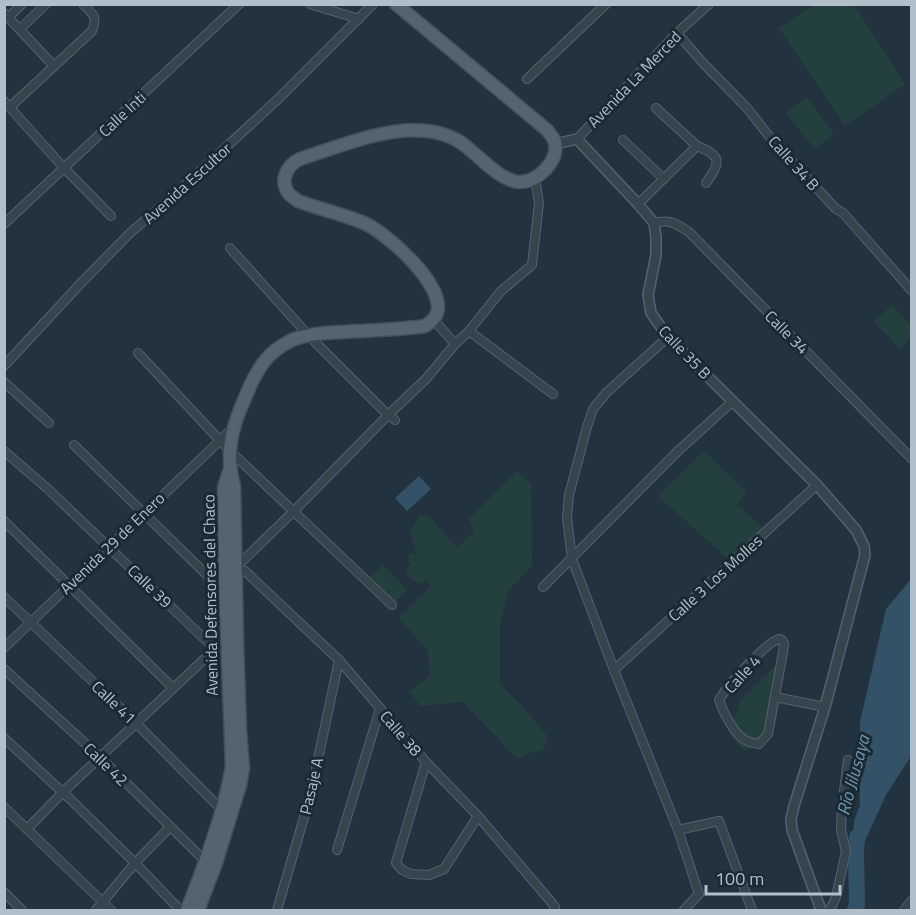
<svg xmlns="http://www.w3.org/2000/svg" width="916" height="915" viewBox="0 0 916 915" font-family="'Titillium Web',sans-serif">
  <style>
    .green { fill: #24403e }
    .water { fill: #345267 }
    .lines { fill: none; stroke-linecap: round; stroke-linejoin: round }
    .river { stroke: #345267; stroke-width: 16 }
    .minor-casing { stroke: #54626c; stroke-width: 10 }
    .tertiary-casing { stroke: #54626c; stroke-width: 12 }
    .primary-casing { stroke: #42505a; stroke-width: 15 }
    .minor { stroke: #36444e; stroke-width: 8 }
    .tertiary { stroke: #36444e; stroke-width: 9 }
    .primary { stroke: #54646f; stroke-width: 12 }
    .labels { text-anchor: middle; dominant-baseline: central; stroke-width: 6; stroke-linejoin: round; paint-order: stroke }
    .street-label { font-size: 16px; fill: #b1bfca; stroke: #1b2933 }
    .water-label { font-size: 18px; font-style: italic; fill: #7096af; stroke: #1b2933 }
  </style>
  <rect width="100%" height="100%" fill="#22333f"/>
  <g class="green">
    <polygon points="814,5 854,5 905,84 845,126 779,28"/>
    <polygon points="806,97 834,134 815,149 786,113"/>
    <polygon points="892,305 911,325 911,338 900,349 874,322"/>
    <polygon points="704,451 747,493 737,504 770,536 737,567 658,496"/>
    <polygon points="517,471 531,484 532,565 508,591 500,623 500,684 532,717 548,737 543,750 526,754 517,759 463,702 420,706 410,691 430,675 428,651 399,618 430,587 427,578 420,584 413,581 405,570 411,565 407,560 409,558 408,556 412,552 417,556 410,534 419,516 429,516 457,548 474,531 469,519"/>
    <polygon points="383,565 407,590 394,603 369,578"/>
    <path d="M779,666C776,686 773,727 761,742C757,748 750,748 744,750L736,742L731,727L741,700L772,669Z"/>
  </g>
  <g class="water">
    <polygon points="419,476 431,489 407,511 395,498"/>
    <polygon points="911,579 911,756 886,795 851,871 854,821 860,805 859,782 860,722 886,609"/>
  </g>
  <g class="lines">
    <polyline class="river" points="855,910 857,905 856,852 857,837"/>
    <g class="minor-casing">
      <g id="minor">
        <polyline points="310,4 359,19"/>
        <polyline points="4,13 54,66"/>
        <polyline points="9,17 22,4"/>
        <polyline points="20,29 46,4"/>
        <polyline points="677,33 703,63 747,108 773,141 835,208 843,213 912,291"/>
        <polyline points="527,79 606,4"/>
        <polyline points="4,101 64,168 111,216"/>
        <path d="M10,107L92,31C98,17 93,14 83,4"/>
        <polyline points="656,108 697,146"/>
        <polyline points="577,139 677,33 709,4"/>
        <polyline points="623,140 664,179"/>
        <path d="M638,204L697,146C722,156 721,162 706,183"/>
        <path d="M654,223C670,219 675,223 689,232L912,459"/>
        <polyline points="4,224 239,4"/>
        <polyline points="230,248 309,336 388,415 395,420"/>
        <polyline points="434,320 455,344"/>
        <polyline points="469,331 553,394"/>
        <polyline points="668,337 606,393 593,409 587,427 569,495 567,518 572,559 614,670 678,830 699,894 684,910"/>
        <polyline points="138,353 229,450 392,605"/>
        <polyline points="4,366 82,282 130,233 173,196 277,100 373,4"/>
        <polyline points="4,382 49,423"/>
        <polyline points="74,445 210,578 225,578 294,511 388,415 426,379 455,344 469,331 501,291 532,265 539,203 535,178"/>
        <polyline points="4,451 48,489 215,649"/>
        <polyline points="4,521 173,688"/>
        <polyline points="235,569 245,571 339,660 426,762 478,816 552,903 555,907 554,910"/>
        <polyline points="543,587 678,451 733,401"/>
        <polyline points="4,597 128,715 217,805 222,807"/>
        <path d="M779,639L782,640L784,644L783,652L768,734L759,744C754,743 750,743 745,740C734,734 723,712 719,700C727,686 765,643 779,639Z"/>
        <polyline points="4,648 233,428"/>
        <polyline points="4,669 100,757 201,857 207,860"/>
        <polyline points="614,670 817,485"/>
        <polyline points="775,697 825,707"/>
        <polyline points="4,738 71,800 135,863 180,910"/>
        <polyline points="426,762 396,863 402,870 411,874 429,875 444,869 478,816"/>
        <polyline points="4,807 111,910"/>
        <polyline points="27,829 63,792 215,649 232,644"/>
        <polyline points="678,830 719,821 752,910"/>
        <polyline points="337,850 380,709"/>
        <polyline points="4,892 22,910"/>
        <polyline points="96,910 135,863 170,827"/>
        <polyline points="277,910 310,797 339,660"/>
        <polyline points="829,910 832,906 836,897 846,851 841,830 842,806 848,760"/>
        <polyline points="904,910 912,900"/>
      </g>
    </g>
    <g class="tertiary-casing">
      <polyline id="tertiary" points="555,144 577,139 638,204 654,223 656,237 656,255 648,295 651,313 668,337 817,485 856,530 864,546 865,555 825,707 794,806 791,819 792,830 821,910"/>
    </g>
    <g class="primary-casing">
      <g id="primary">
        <path d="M187,910C205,864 223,816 232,767L225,578L224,487L230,469"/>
        <path d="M198,910L216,863L240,785L243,768L240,731L237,643L234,486C226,456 230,433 242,405C249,388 256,370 269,356C275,350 284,344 292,340C307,334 325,333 342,332C369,330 397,330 425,326C430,322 435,320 437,313C446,286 387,233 364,223C343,214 319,209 298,201C297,200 290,195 289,194C279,181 287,165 300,159C348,144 417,112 463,144C478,155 501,182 520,182C538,182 559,161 555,142C553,137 550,134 547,130L396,4"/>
      </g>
    </g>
    <use href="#minor" class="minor"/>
    <use href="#tertiary" class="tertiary"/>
    <use href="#primary" class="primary"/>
  </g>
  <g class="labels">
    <g class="street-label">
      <text transform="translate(634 79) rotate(-46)">Avenida La Merced</text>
      <text transform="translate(122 114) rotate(-43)">Calle Inti</text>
      <text transform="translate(794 163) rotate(48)">Calle 34 B</text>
      <text transform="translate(187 183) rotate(-42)">Avenida Escultor</text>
      <text transform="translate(787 332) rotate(45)">Calle 34</text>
      <text transform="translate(685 352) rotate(46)">Calle 35 B</text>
      <text transform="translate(112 543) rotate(-44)">Avenida 29 de Enero</text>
      <text transform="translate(715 578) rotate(-42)">Calle 3 Los Molles</text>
      <text transform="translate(150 586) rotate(44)">Calle 39</text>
      <text transform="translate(210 595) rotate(-91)">Avenida Defensores del Chaco</text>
      <text transform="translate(742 674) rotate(-48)">Calle 4</text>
      <text transform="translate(114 702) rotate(44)">Calle 41</text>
      <text transform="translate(401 733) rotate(49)">Calle 38</text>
      <text transform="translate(106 764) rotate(44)">Calle 42</text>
      <text transform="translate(311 786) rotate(-77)">Pasaje A</text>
    </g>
    <g class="water-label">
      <text transform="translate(853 775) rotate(-75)">Río Jilusaya</text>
    </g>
  </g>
  <rect width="916" height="915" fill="none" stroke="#b1bfca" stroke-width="12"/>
  <path d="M706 885v9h134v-9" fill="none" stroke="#b1bfca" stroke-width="3"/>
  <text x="715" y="885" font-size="18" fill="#b1bfca" stroke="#1b2933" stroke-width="4.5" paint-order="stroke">100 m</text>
</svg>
